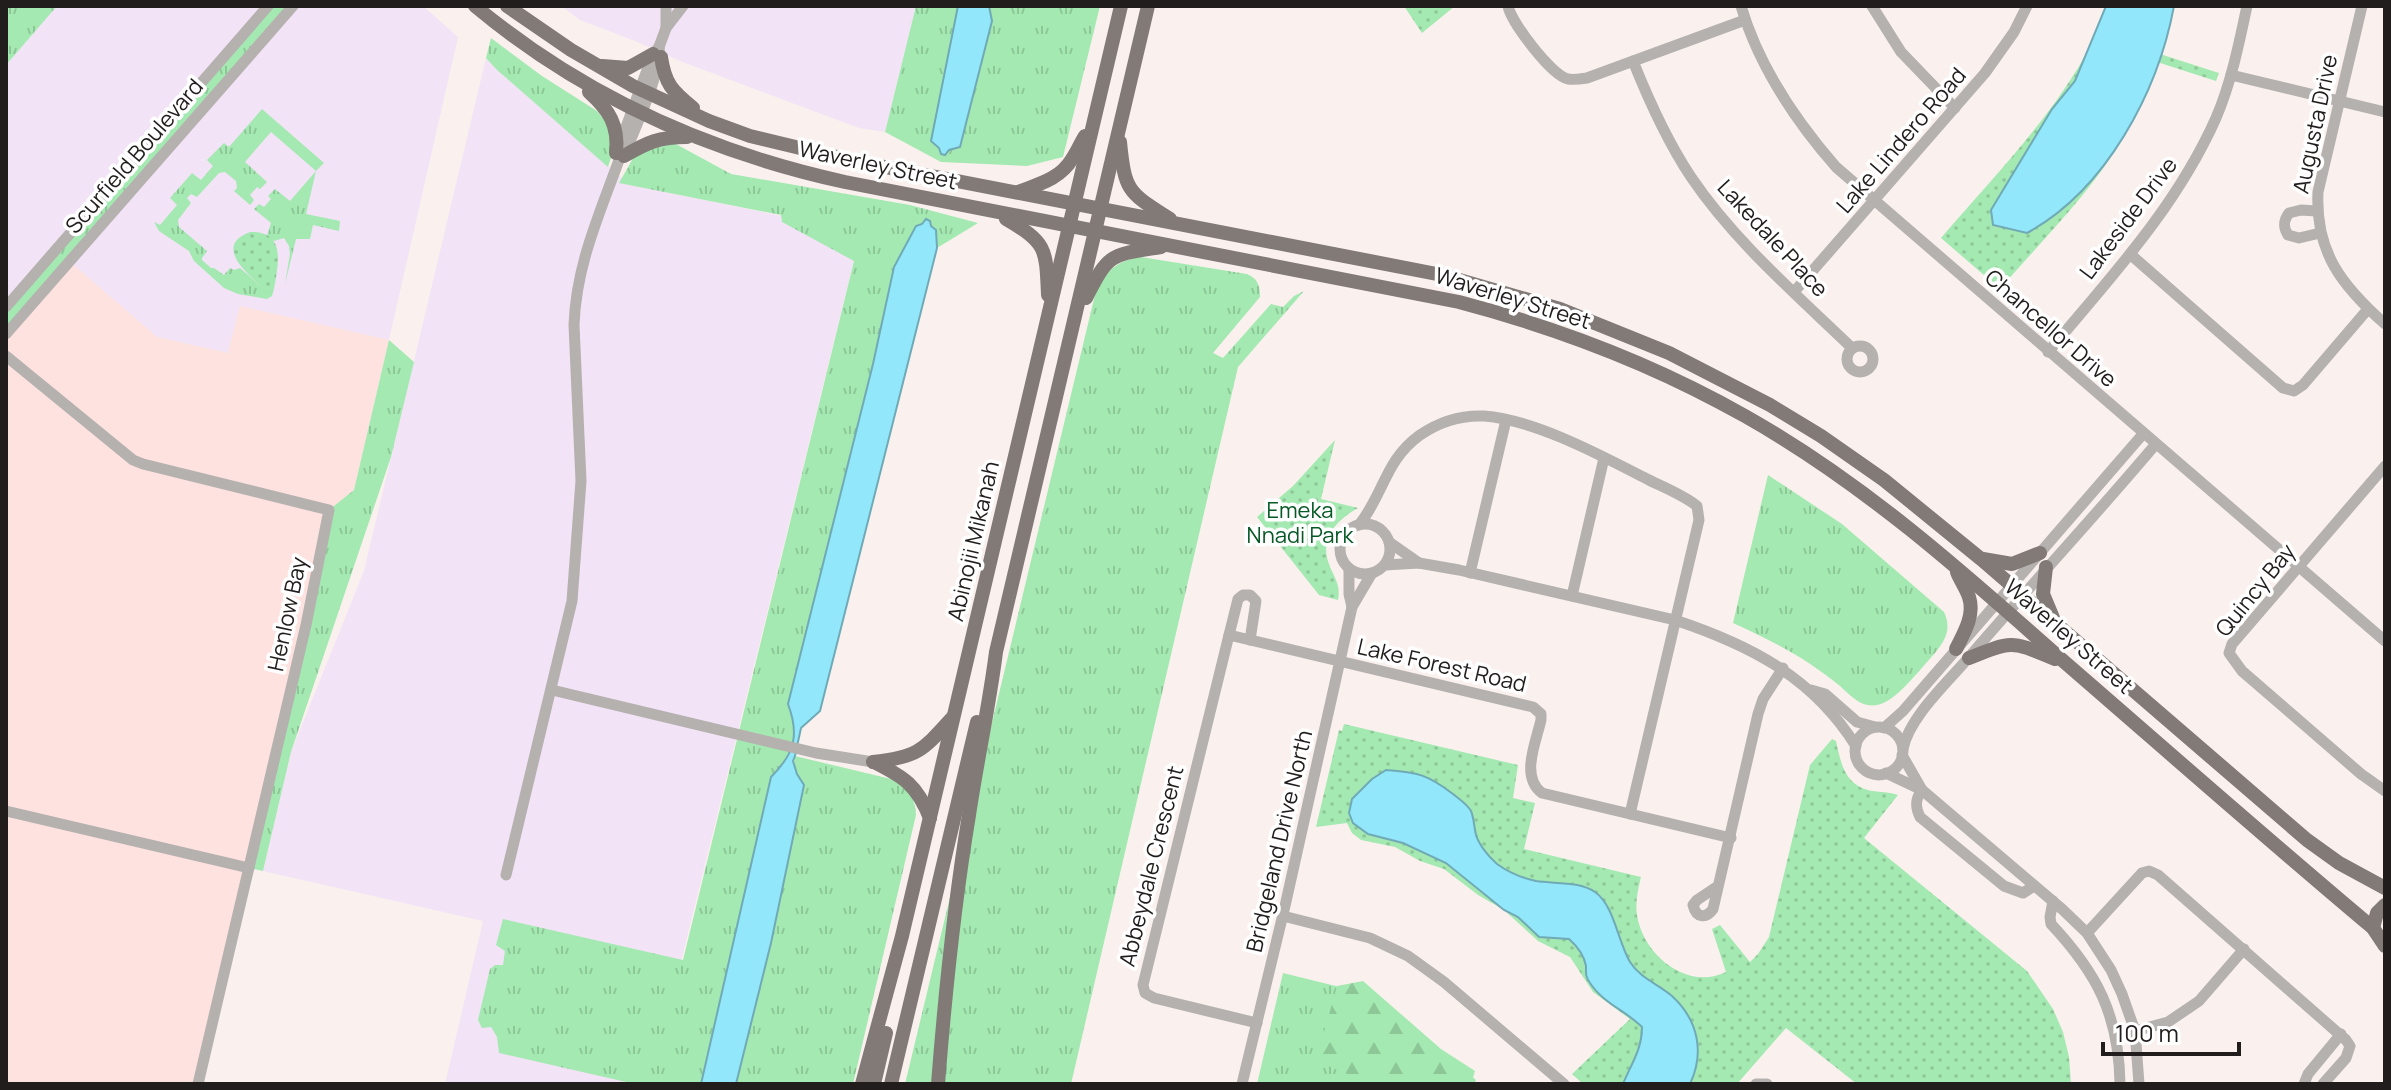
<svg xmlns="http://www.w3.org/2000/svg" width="2391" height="1090" viewBox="0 0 2391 1090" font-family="Manrope,sans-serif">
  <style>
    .commercial { fill: #f2e3f6 }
    .industrial { fill: #fde2df }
    .grass { fill: url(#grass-tufts) }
    .forest { fill: url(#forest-firs) }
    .park { fill: url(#park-dots) }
    .water { fill: #93e7fa; stroke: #70aab7; stroke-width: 2 }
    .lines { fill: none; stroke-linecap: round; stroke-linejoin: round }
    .minor { stroke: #b5b1af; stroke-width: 11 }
    .major { stroke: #817a77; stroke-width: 14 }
    .labels { text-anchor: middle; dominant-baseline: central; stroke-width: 7; stroke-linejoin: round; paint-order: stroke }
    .street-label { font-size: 22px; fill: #201d1c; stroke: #fff }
    .park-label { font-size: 22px; fill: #065825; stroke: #fff }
  </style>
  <defs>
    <pattern id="grass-tufts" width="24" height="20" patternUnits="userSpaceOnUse" patternTransform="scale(2)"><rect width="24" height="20" fill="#a4e9b1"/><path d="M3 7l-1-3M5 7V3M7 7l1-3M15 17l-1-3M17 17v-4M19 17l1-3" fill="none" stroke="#8dc798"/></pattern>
    <pattern id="forest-firs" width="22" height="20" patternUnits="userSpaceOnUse" patternTransform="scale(2)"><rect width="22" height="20" fill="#a4e9b1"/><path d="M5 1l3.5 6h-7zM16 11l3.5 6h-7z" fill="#8dc798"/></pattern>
    <pattern id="park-dots" width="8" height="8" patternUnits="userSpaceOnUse" patternTransform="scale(2)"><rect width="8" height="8" fill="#a4e9b1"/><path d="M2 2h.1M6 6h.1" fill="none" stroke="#8dc798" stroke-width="1.8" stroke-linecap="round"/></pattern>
  </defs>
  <rect width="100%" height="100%" fill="#faf1ee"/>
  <g class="commercial">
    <polygon points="57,6 268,6 6,307 6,65"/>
    <polygon points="293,6 423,6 458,37 389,340 240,306 228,353 157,337 69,261"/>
    <polygon points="561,6 916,6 885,132 859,128 680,61 635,41 580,20"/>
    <polygon points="486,58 497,70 630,185 782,216 782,222 854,260 651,1084 445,1084 483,921 263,871 291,752 364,571"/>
  </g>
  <polygon class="industrial" points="69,261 157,337 228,353 240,306 389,340 354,491 329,510 198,1084 6,1084 6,334"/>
  <g class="grass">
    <polygon points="6,6 57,6 6,65"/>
    <polygon points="268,6 293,6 6,334 6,307"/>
    <polygon points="916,6 1100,6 1063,157 1027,166 941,162 885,132"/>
    <polygon points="491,38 542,76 597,111 612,129 612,155 608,167 497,70 486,58"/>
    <polygon points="262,109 324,163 316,171 306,214 340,221 339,231 313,225 310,239 296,239 285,284 290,254 289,246 284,238 274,241 267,236 271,223 254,209 259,204 264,207 271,199 268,196 275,189 290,201 316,171 271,132 245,162 267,182 260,189 257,187 250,195 254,200 250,205 234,191 237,188 236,181 225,172 219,173 197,197 191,194 187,198 191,203 178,220 179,227 207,251 202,258 202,260 211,268 214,268 224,275 230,268 234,270 240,268 262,287 274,289 272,296 267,299 238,294 224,288 194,261 189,251 159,231 154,222 160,225 177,205 170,198 192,173 201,180 213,166 207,160 224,143 229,147"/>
    <path d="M674,143L731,174L910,205L978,223L937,248L936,230L905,248L894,267L873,364L788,704C800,736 794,754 771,777L701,1084H635L499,1053L497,1037L491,1027L482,1028L478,1020L490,969L495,965H503L505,951L496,945L503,919L683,960L854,261L782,222L781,215L619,183L636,153Z"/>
    <path d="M1141,257L1247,274C1258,279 1260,285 1260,297L1213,353L1223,358L1271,304L1283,307L1294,296L1304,291L1238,367L1071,1084H905L1094,299C1102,274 1114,261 1141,257Z"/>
    <polygon points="389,340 414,362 391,457 291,752 263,871 249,868 329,510 354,490"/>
    <path d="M1768,475L1842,524L1944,612C1954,633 1941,646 1928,661C1916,674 1895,702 1877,705C1861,708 1851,696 1840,686C1805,657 1774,642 1733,623Z"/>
    <path d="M795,756L891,779C906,788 916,797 916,815L853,1084H736L771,943L804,785C799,776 792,766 795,756Z"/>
    <polygon points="1283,973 1352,990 1408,1021 1476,1080 1474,1084 1257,1084"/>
  </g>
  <polygon class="forest" points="1363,981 1441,1049 1475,1071 1471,1084 1372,1084 1316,1061 1337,986"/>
  <g class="park">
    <polygon points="1404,6 1455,6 1422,33"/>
    <path d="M2091,45L2160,54L2219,73L2216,81L2157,62C2145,88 2135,116 2121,141C2089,195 2041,241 2000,289L1941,238C1994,176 2053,117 2091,45Z"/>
    <path d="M250,232C287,231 278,265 274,289L263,288C247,273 213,246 250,232Z"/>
    <path d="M1335,440L1321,499L1358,508C1337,520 1319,538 1329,564C1334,578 1341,584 1338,600L1319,595L1257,517L1293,486Z"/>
    <path d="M1344,724L1518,765L1513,798L1535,803L1524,849L1641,877C1638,890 1635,902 1637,915C1643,955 1687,991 1726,972L1712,929L1720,925L1750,962L1758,954L1769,937L1810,765L1832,739L1836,741C1841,764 1845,786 1872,791C1881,792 1889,792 1898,795L1864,838L2027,971L2053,1009L2063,1032L2069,1057L2071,1084H1857L1786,1028L1737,1084H1583L1572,1074L1630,1019L1593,992L1570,957L1538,941L1504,910L1478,895L1444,869L1420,861L1395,847L1361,840L1352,833L1347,823L1316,827L1339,730L1342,731Z"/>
  </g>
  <g class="water">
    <polygon points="958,6 989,6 992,21 960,147 949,150 945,155 941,154 939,148 931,141"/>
    <path d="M2106,6H2174C2158,92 2106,190 2027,233L1993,225L1991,210L2052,109L2075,81Z"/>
    <path d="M926,219L930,221L931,226L936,230L937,248L820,711L801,728L795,756L793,761L797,774L804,785L771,943L736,1084H701L771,777C794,754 800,736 788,704L873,364L894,267L916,226L922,224Z"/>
    <path d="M1386,770C1418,772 1428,775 1453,794C1459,799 1467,804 1471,811C1474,818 1474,827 1476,835C1479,845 1489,857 1497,864C1508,872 1522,878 1536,881C1555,884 1579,881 1595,892C1614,905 1618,942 1630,962C1640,978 1658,984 1672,996C1698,1020 1705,1052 1690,1084H1623C1631,1064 1642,1050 1642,1027C1626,1011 1603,1003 1590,983C1585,976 1586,973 1586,966C1584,955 1577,946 1569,939L1539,937L1518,917L1504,910L1446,863L1403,843L1368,834L1353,823L1349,813L1352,799L1372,779Z"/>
  </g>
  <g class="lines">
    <g class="minor">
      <path d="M1508,6C1511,22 1551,75 1568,79C1574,80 1581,79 1587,78L1745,20"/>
      <path d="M1741,6C1759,67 1795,120 1836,167L2385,641"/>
      <polyline points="1872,6 1901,52 1955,108"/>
      <path d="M2362,6L2318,192C2315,252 2342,286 2385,324"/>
      <polyline points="666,28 666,6"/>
      <path d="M1633,61C1649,101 1667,141 1691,177C1735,242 1796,294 1852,348"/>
      <polyline points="2231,75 2385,112"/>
      <polyline points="619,146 653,54 659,47 666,28 683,6"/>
      <path d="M2317,211L2301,210L2289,213C2283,221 2283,227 2288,235L2299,238L2320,233"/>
      <polyline points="2130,254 2283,388 2294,391 2303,385 2368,309"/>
      <polyline points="1794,292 1985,73 2014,32 2027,6"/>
      <polyline points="6,307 268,6"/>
      <polyline points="6,334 293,6"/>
      <circle cx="1860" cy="359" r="13"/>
      <path d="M2048,352C2110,278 2176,208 2216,118C2231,83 2239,44 2247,6"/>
      <polyline points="6,356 133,460 143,464 329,510 306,625 198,1084"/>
      <polyline points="2385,466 2240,635 2232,644 2229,653 2242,671 2361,774 2385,791"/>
      <circle cx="1365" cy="549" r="25"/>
      <path d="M1359,525C1384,494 1385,460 1420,435C1439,422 1461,415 1484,416C1536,420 1602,456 1649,480C1665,488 1683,495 1697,506L1699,520L1630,814"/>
      <polyline points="1389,542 1419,563"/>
      <path d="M1385,565L1419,563L1459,570L1675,620C1750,645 1813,677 1856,746"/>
      <polyline points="1349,569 1349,594 1352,607"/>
      <polyline points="1470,573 1506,420"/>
      <polyline points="1572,596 1604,458"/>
      <polyline points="1229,635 1238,599 1243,595 1250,595 1256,601 1250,640"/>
      <polyline points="552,690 816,753 873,762"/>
      <polyline points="1811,690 1825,694 1857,722 1875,727"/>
      <circle cx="1879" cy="751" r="24"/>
      <polyline points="1884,728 1903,711 2143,434"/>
      <path d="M1903,749C1909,717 1949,681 1970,656C2031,585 2095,516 2155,445"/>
      <polyline points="1902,755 1922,790"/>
      <polyline points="1886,773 1922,790 2062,909 2087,933 2111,970 2122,994 2135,1031 2139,1084"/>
      <path d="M1922,790C1915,799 1915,807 1920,817L2004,886L2023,893L2034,886"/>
      <polyline points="6,811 249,868"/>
      <path d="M506,875L572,601L581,481L574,325C576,266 599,215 619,160L624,156C633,132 663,70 659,47"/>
      <path d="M1718,886L1697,900L1693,905C1696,918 1706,919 1713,909L1758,714L1763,699L1783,668"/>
      <path d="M2053,901L2050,917L2051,924C2097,973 2119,1015 2120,1084"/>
      <polyline points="1283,916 1370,938 1408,956 1444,982 1564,1084"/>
      <polyline points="2087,933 2142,873 2149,871 2158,875 2346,1040 2350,1046 2346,1058 2323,1084"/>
      <path d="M1257,1023L1154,998L1145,993L1143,985L1229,635L1533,707L1541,714V720C1536,742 1520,777 1542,793L1731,838"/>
      <polyline points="2135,1031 2168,1022 2199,1001 2244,949"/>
      <polyline points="1242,1084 1285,906 1352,607 1372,573"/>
      <polyline points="1756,1084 1767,1084"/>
      <polyline points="2304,1084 2308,1074 2341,1034"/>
    </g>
    <g class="major">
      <path d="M475,6C584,97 708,152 845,182L1459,302C1558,328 1655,365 1745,416C1862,482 1961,570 2061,659C2165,749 2268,840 2373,928L2385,946"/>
      <polyline points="507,6 571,50 633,86 709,121 750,136 854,161 1442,275 1560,309 1669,353 1770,405 1821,436 1884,480 1981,559 2307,840 2339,863 2385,888"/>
      <path d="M661,57C665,84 672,91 693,108"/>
      <polyline points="602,66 628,68 653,54"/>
      <path d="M589,92C609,110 619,125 616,153"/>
      <path d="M1120,142C1125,192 1128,192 1170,219"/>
      <path d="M624,156C648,142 659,137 687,137"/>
      <path d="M1018,192C1039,184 1060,179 1072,159C1077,152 1080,144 1085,136"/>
      <path d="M1006,219C1047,243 1046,248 1048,295"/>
      <path d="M1086,298C1109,252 1111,255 1161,247"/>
      <polyline points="1983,559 2012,564 2040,553"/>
      <polyline points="2046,567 2043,594 2053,618"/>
      <path d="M1956,649C1964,633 1975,615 1969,597C1966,588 1960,580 1957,572"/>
      <path d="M1969,658C2014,640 2011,641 2055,659"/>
      <path d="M873,762C919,757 923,750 953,717"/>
      <path d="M874,762C904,777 917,785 930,818"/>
      <polyline points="2373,928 2377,913 2385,905"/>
      <polyline points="862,1084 902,936 1121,6"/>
      <polyline points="874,1084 886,1033"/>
      <polyline points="891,1084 977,722"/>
      <path d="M938,1084C945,994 954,905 969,815C977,761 989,707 996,652L1148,6"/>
    </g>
  </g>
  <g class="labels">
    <g class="street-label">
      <text transform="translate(2315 124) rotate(-78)">Augusta Drive</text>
      <text transform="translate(1901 140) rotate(-49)">Lake Lindero Road</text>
      <text transform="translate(134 156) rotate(-49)">Scurfield Boulevard</text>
      <text transform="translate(878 165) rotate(12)">Waverley Street</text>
      <text transform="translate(2128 218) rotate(-53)">Lakeside Drive</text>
      <text transform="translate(1773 238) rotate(47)">Lakedale Place</text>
      <text transform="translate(1513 298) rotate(17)">Waverley Street</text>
      <text transform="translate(2051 328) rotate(41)">Chancellor Drive</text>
      <text transform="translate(973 541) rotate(-77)">Abinojii Mikanah</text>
      <text transform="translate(2255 590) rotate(-51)">Quincy Bay</text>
      <text transform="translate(287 614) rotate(-78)">Henlow Bay</text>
      <text transform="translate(2069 636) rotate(41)">Waverley Street</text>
      <text transform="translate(1442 665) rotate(13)">Lake Forest Road</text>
      <text transform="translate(1279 841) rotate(-77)">Bridgeland Drive North</text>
      <text transform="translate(1151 866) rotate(-76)">Abbeydale Crescent</text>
    </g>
    <g class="park-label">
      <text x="1300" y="510">Emeka<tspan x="1300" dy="25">Nnadi Park</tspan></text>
    </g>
  </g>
  <rect width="2391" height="1090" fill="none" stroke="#201d1c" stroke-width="16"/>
  <path d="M2103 1042v12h136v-12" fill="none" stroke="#201d1c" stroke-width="4"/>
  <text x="2115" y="1042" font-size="24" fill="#201d1c" stroke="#ffffff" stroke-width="6" paint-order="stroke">100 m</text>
</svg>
